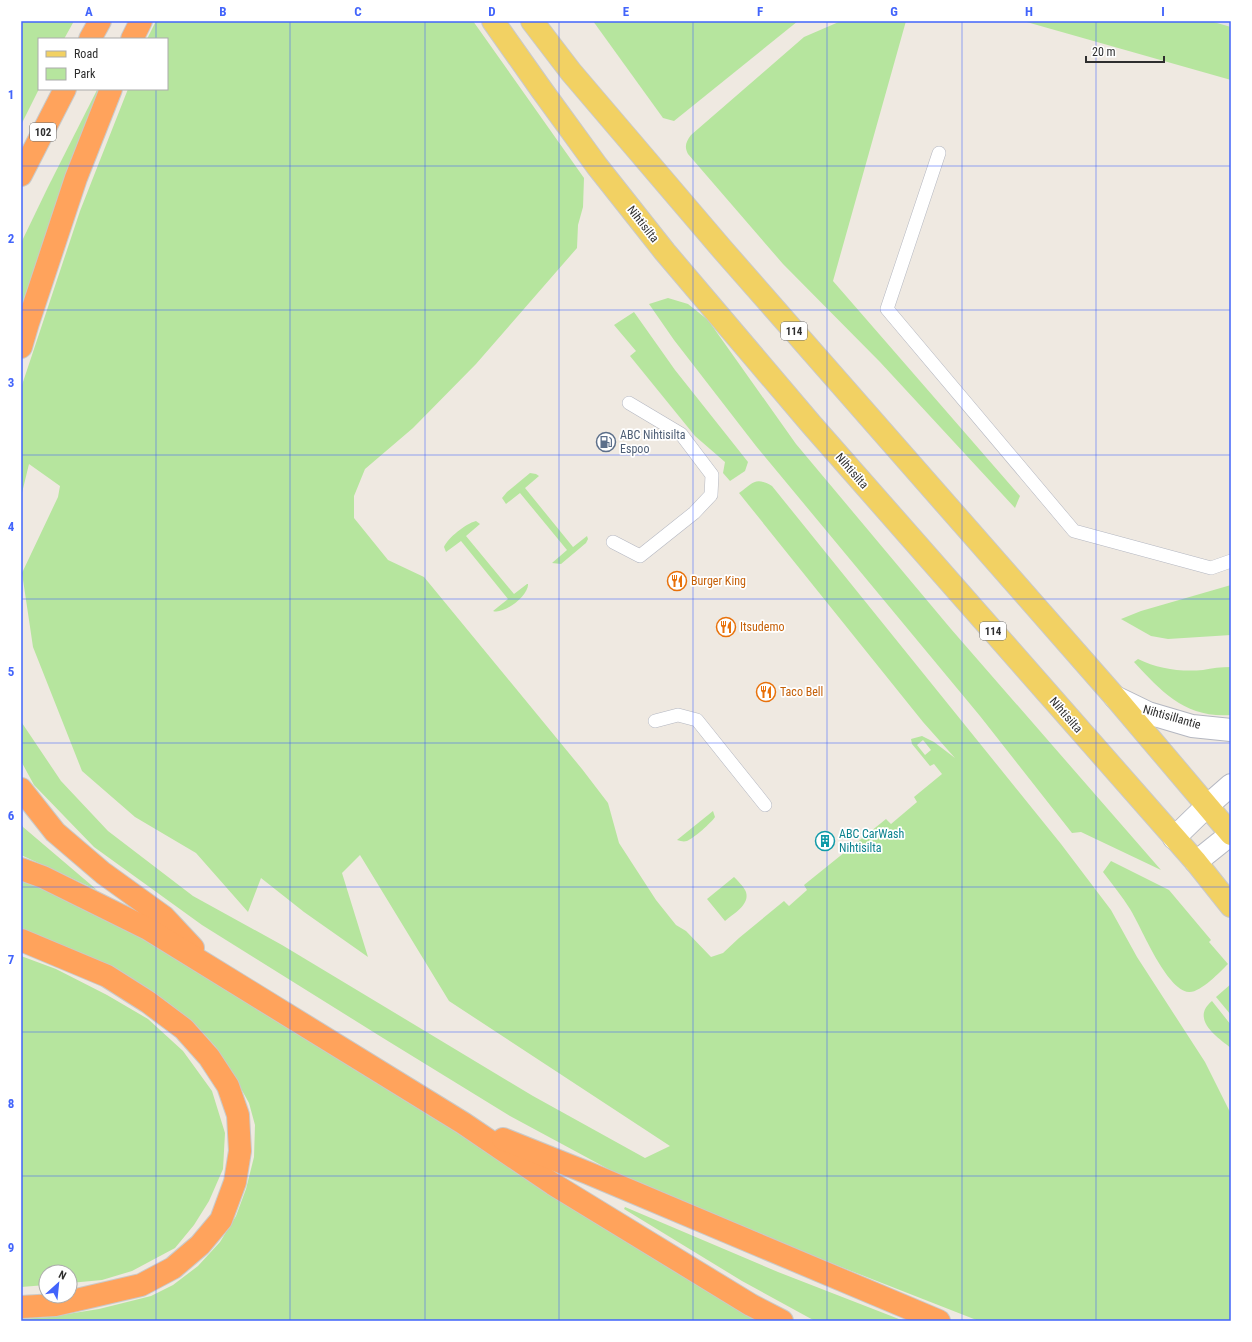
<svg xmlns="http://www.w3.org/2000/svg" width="1252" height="1342" viewBox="0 0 1252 1342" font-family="'Roboto Condensed',sans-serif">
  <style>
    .industrial { fill: #e3e1e8 }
    .green { fill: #b6e59e; fill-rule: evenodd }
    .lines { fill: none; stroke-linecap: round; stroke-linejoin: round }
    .lane-casing { stroke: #b4b7c1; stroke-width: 14 }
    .secondary-casing { stroke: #b4b7c1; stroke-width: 24 }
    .primary-casing { stroke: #c9c9c9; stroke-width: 24 }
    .highway-casing { stroke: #c9c9c9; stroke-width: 24 }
    .lane { stroke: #fff; stroke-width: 13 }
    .secondary { stroke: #fff; stroke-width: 22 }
    .primary { stroke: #f2d163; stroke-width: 22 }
    .highway { stroke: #ffa35c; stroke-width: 22 }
    .grid { fill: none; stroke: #4264fb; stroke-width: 1; stroke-opacity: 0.55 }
    .labels { text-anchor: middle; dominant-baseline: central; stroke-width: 3.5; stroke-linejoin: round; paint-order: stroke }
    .shield { fill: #fff; stroke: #6d6d6d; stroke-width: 1 }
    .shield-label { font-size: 11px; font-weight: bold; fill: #2e2e2e }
    .street-label { font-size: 12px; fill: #2e2e2e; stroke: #fff }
    .service-label { font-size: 12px; fill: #4e5e75; stroke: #fff; text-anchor: start }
    .food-label { font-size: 12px; fill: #c56008; stroke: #fff; text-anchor: start }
    .culture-label { font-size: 12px; fill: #0d838f; stroke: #fff; text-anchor: start }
    .neatline { fill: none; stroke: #4264fb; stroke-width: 1.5 }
    .grid-label { font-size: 13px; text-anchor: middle; font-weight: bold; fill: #4264fb }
  </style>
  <rect width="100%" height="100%" fill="#efe9e1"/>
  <polygon class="industrial" points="1208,21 1231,21 1231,28"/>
  <g class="green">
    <polygon points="21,21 74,21 64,39 39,39 39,89 21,125"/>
    <path d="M156,21H473L584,178L583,207L578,225L577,248L476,364L413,428L365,469L354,496V518L388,560L424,577L582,769L608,803L619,843L656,900L676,925L686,931L711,957L723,953L739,938L784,901L789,906L807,890L804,885L886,819L891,824L917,802L914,797L942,774L934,764L930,766L912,744L911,739L922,736L934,742L955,758L923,722L739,493C753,483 755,476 772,486L1061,844L1111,910L1137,957L1205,1062L1231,1114V1321H979L739,1227L612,1171L510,1116L383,1038L202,925L94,847L34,785L21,761V719L22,723L61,781L108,831L193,896L282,945L533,1096L645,1158L670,1146L449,1001L360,855L342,873L368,957L304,912L261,878L248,912L196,853L135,817L82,771L33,647L22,573L58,497L60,486L29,464L21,497V388L80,211L128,89H167V39H147ZM923,740L931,750L925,755L917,745Z"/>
    <polygon points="593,21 798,21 674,121 663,118"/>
    <path d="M841,21H906L833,281L1020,496L1015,508L880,362L783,264L688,154C684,146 686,142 691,135L804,37Z"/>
    <polygon points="1023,21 1210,21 1231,27 1231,80"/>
    <polygon points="97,90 99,96 21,306 21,243 48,187"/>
    <polygon points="668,298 688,304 708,320 796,444 951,629 1161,870 1081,832 1072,833 980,716 756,446 674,340 649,304"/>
    <polygon points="634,312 675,370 748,462 745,471 730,481 723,473 725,462 695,436 630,356 636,351 614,325"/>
    <polygon points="530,473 536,474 539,476 525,488 573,547 587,536 588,539 586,543 561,564 552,563 567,550 520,493 506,504 502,498 507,492"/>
    <path d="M476,521L480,524L466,536L514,594L527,584H528C529,595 504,615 493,611L508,599L461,541L446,552L444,547C448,538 465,524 476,521Z"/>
    <polygon points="1231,585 1231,635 1168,639 1151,636 1121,619 1141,611"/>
    <path d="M1138,659C1158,669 1181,672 1203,670C1212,668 1221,667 1231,667V715C1185,718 1163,693 1134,662Z"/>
    <path d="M713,811L715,817C711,823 694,838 687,841C683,842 681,841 677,840Z"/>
    <polygon points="21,823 23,827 97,890 21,855"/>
    <path d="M1111,861L1169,890L1211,940L1209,942L1228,964C1220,972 1200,993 1189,992C1166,990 1142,928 1130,909C1122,896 1112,884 1103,872Z"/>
    <path d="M734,877C738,881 744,887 746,892C750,905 733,914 725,921L707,899Z"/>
    <polygon points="21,880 78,903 186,962 761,1321 21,1321 21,1319 49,1317 99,1309 151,1296 173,1285 198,1266 220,1242 236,1216 246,1189 254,1157 255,1125 249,1103 229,1067 215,1046 195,1024 166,1001 104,964 21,930"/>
    <polygon points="21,956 56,969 107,995 148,1019 183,1051 212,1091 225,1133 223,1169 209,1201 194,1225 175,1248 132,1271 102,1280 70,1283 70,1272 46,1272 46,1285 21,1287"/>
    <polygon points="1231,984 1231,1015 1216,997"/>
    <path d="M1212,1001L1231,1025V1048C1217,1037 1190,1019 1212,1001Z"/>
    <polygon points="625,1207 778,1272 904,1321 815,1321 742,1281 624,1209"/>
  </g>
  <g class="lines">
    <g class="lane-casing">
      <g id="lane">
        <polyline points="939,153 887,309 1074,531 1211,568 1231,561"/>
        <polyline points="613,542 640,556 694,513 711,495 712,475 681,434 629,403"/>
        <polyline points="655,721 678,715 697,720 765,805"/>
      </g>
    </g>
    <g class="secondary-casing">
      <g id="secondary">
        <polyline points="1115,697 1148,713 1192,726 1231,730"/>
        <polyline points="1174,838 1207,806 1231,785"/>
        <polyline points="1196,862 1231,834"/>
      </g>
    </g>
    <g class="primary-casing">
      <g id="primary">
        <polyline points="493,21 541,89 597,166 665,252 811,424 1196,862 1231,906"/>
        <polyline points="532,21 571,72 722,249 1115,697 1231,834"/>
      </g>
    </g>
    <g class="highway-casing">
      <g id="highway">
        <polyline points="90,39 100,21"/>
        <polyline points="132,39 141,21"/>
        <polyline points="21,175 65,89"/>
        <polyline points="21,347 28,323 76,178 111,89"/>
        <polyline points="21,789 55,832 103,873 164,917 193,948"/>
        <polyline points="21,869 43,877 148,929 463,1123 553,1184 751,1305 782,1321"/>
        <polyline points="21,940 107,976 148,1002 184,1029 209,1057 228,1086 238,1115 240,1151 235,1182 221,1220 200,1245 173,1268 141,1285 55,1305 21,1307"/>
        <polyline points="503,1139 588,1173 939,1321"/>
      </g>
    </g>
    <use href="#lane" class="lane"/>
    <use href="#secondary" class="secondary"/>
    <use href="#primary" class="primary"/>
    <use href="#highway" class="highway"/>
  </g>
  <path class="grid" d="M156,21V39M290,21V1321M425,21V1321M559,21V1321M693,21V1321M827,21V1321M962,21V1321M1096,21V1321M156,89V1321M21,166H1231M21,310H1231M21,455H1231M21,599H1231M21,743H1231M21,887H1231M21,1032H1231M21,1176H1231"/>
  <defs>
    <g id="fuel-ring" transform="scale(1)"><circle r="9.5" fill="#fff" stroke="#5c6f8a" stroke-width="1.5"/><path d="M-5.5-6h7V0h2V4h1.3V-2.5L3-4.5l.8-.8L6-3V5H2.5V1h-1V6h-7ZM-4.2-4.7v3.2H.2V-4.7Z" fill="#5c6f8a"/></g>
    <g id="restaurant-ring" transform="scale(1)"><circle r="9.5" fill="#fff" stroke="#e8710a" stroke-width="1.5"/><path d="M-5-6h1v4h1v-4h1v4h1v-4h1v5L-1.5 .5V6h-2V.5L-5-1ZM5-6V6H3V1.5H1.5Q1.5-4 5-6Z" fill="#e8710a"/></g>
    <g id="building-ring" transform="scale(1)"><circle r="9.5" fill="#fff" stroke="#0f9aa8" stroke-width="1.5"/><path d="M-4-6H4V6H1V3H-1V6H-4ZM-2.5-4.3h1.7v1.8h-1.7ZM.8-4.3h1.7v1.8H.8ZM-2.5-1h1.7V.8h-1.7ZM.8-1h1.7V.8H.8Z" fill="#0f9aa8"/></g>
  </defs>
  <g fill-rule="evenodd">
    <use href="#fuel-ring" x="606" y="442"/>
    <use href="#restaurant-ring" x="677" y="581"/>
    <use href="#restaurant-ring" x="726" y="627"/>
    <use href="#restaurant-ring" x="766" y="692"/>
    <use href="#building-ring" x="825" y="841"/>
  </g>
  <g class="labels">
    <g class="shield">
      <rect x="30" y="123" width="26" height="18" rx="3"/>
      <rect x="781" y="322" width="26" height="18" rx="3"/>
      <rect x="980" y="622" width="26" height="18" rx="3"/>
    </g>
    <g class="shield-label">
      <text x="43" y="132">102</text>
      <text x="794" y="331">114</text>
      <text x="993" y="631">114</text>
    </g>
    <g class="street-label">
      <text transform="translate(643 224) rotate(52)">Nihtisilta</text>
      <text transform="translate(852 471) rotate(49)">Nihtisilta</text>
      <text transform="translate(1066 715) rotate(49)">Nihtisilta</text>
      <text transform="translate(1172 717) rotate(16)">Nihtisillantie</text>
    </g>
    <g class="service-label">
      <text x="620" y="435">ABC Nihtisilta<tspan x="620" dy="14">Espoo</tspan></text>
    </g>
    <g class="food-label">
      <text x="691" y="581">Burger King</text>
      <text x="740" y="627">Itsudemo</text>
      <text x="780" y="692">Taco Bell</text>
    </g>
    <g class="culture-label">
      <text x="839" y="834">ABC CarWash<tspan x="839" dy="14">Nihtisilta</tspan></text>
    </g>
  </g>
  <rect width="1252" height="1342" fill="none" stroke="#ffffff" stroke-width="44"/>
  <rect x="38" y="38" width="130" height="52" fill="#ffffff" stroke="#ababab"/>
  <rect x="46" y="51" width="20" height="6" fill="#f2d163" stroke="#ababab"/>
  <text x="74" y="58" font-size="12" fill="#2e2e2e">Road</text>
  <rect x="46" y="68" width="20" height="12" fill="#b6e59e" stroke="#ababab"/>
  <text x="74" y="78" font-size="12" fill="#2e2e2e">Park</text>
  <g transform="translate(58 1284) rotate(27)"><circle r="19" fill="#ffffff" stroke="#ababab"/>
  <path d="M0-3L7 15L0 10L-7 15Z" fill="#4264fb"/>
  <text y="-6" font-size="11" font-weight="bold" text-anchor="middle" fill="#2e2e2e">N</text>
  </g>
  <path d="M1086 56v6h78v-6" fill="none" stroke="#2e2e2e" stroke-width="2"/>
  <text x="1092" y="56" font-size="12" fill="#2e2e2e" stroke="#ffffff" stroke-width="3" paint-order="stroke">20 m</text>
  <rect x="22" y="22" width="1208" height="1298" class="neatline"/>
  <g class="grid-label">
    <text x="89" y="16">A</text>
    <text x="223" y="16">B</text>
    <text x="358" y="16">C</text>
    <text x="492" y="16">D</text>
    <text x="626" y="16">E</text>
    <text x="760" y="16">F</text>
    <text x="894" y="16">G</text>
    <text x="1029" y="16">H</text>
    <text x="1163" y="16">I</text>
    <text x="11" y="99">1</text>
    <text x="11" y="243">2</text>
    <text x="11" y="387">3</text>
    <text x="11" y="531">4</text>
    <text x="11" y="676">5</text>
    <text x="11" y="820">6</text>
    <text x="11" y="964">7</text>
    <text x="11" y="1108">8</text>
    <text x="11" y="1252">9</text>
  </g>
</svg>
